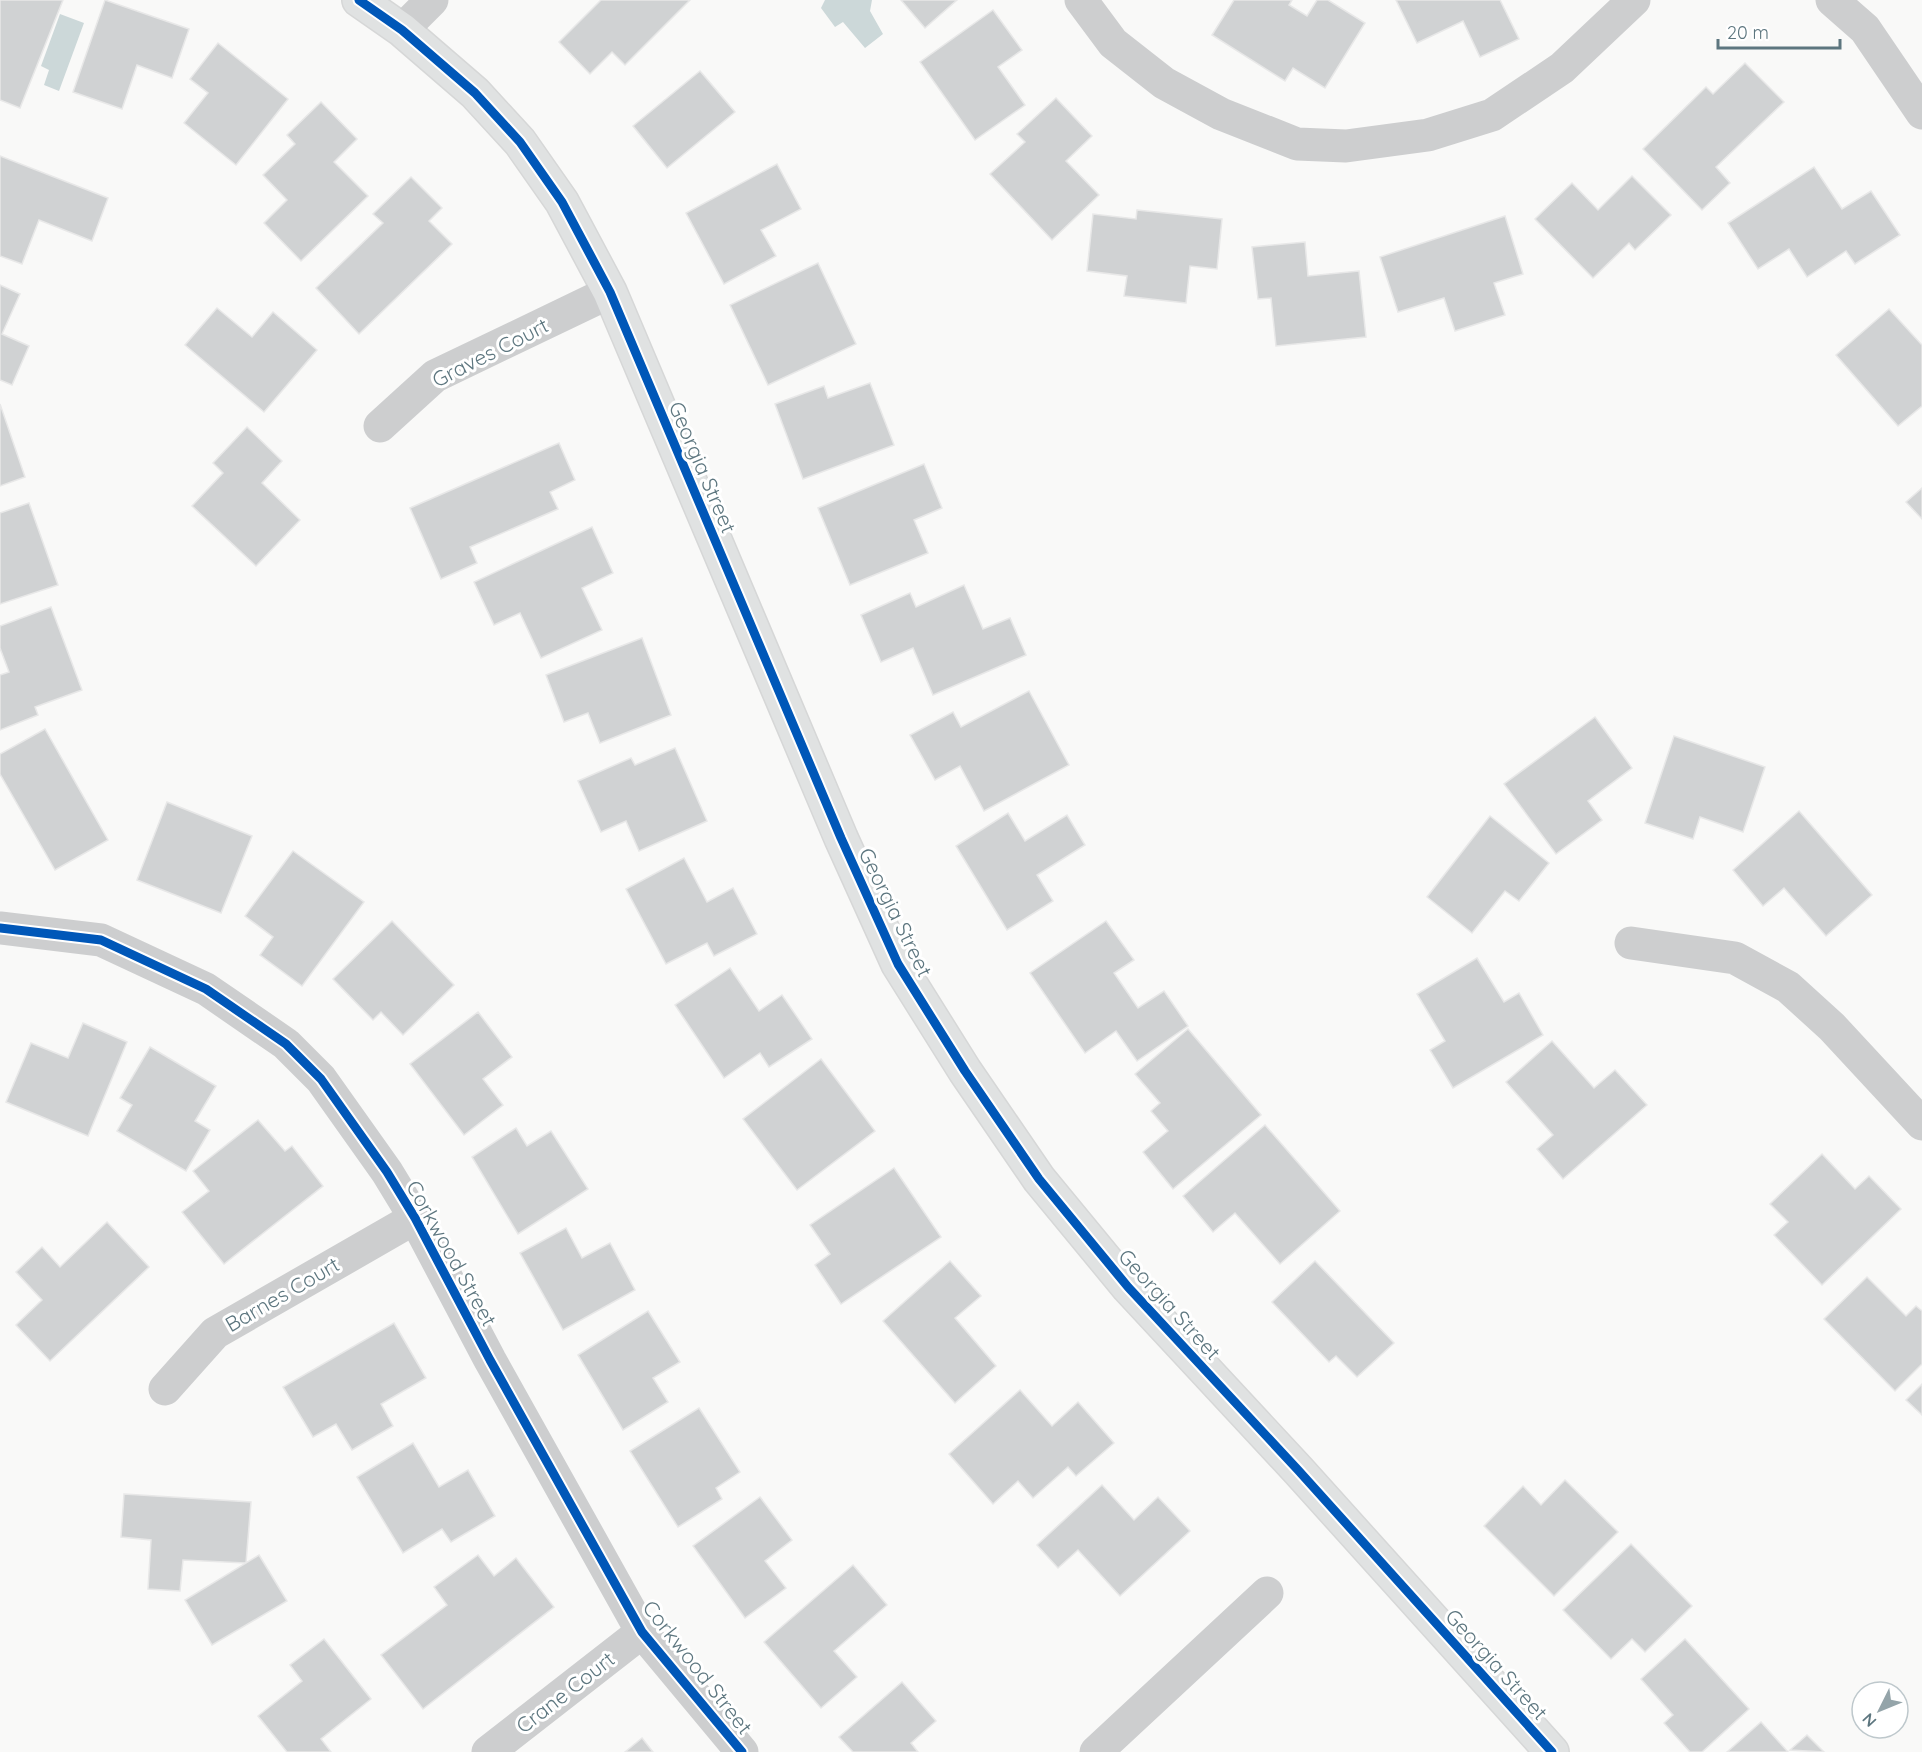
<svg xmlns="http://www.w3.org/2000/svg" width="1922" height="1752" viewBox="0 0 1922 1752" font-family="Quicksand,sans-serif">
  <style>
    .water { fill: #ccd8d9 }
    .building { fill: #d0d2d3; stroke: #e8e8e8; stroke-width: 1.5 }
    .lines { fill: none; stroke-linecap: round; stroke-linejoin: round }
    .major-casing { stroke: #d6d7d7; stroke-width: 36 }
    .minor { stroke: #cdcecf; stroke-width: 33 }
    .major { stroke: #e0e2e2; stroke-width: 33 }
    .cycleway-casing { stroke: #fff; stroke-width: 13 }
    .cycleway { stroke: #0057b8; stroke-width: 9 }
    .labels { text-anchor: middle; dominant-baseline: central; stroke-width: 6; stroke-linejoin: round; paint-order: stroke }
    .street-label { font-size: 21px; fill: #5d767f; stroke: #fff }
  </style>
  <rect width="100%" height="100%" fill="#f9f9f8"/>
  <g class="water">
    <polygon points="825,0 872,0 870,11 883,34 865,48 843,22 835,27 821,8"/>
    <polygon points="60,14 84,23 59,91 44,85 49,70 41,66"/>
  </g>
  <g class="building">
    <polygon points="0,0 63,0 20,108 0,100"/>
    <polygon points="105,0 189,29 172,78 137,65 122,109 73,92"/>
    <polygon points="601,0 690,0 625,65 612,52 590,74 559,42"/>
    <polygon points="901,0 957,0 925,28"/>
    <polygon points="1234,0 1292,0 1289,5 1307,16 1317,0 1328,0 1365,23 1325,88 1293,68 1285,81 1212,35"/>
    <polygon points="1396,0 1500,0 1519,39 1480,57 1463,21 1417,43"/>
    <polygon points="993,10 1022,50 998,67 1025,105 975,140 920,62"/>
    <polygon points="218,43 288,99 236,165 184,123 208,93 190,79"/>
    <polygon points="1745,63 1784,102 1716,167 1730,183 1702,210 1643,149 1706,87 1713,94"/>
    <polygon points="700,71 735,112 667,168 633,126"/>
    <polygon points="1056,98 1092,136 1066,161 1099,195 1052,240 990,174 1025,142 1017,134"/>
    <polygon points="321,102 357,139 334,162 368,196 301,261 264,223 287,200 263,175 295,144 287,135"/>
    <polygon points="0,156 108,198 92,241 39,220 22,264 0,256"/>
    <polygon points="777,164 801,209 761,230 776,256 724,284 686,213"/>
    <polygon points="1814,167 1842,209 1871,191 1900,235 1855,264 1846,251 1807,277 1789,249 1758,269 1728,223"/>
    <polygon points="1632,176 1671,215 1635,250 1629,243 1593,278 1535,219 1572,183 1598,210"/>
    <polygon points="411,177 442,208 429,221 452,244 359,334 316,288 383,223 373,214"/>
    <polygon points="1137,210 1222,219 1217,269 1190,266 1186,303 1124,296 1127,276 1087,271 1093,214 1136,219"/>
    <polygon points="1505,216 1523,274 1494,283 1505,315 1455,331 1444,298 1398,312 1380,257"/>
    <polygon points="1305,242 1308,276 1359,271 1366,337 1276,346 1271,298 1258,299 1252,247"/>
    <polygon points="818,263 856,344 768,385 730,305"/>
    <polygon points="0,285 20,294 2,334 29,346 12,385 0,380"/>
    <polygon points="217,308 252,337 273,312 317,350 264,412 185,345"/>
    <polygon points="1889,309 1922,345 1922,406 1898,426 1836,355"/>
    <polygon points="870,383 894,445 803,479 775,404 824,386 828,398"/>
    <polygon points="0,404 25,477 0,486"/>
    <polygon points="247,427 282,461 262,483 300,520 256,566 192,506 223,473 213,463"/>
    <polygon points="559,443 575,480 550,492 558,509 470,547 477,563 441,579 410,508"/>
    <polygon points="924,464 942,508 914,520 928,553 850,585 818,508"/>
    <polygon points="1922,488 1922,519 1906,502"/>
    <polygon points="29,503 58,585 0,604 0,513"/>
    <polygon points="592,527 613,573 582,588 602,630 541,658 520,613 494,625 474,582"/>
    <polygon points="964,585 983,629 1010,618 1026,655 933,695 913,648 881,662 861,615 910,593 916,607"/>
    <polygon points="51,607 82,690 35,707 38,715 0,730 0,675 9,672 0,648 0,626"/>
    <polygon points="642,638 671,715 600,743 588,713 564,722 546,675"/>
    <polygon points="1029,691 1069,765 984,811 960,766 935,780 910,735 953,712 961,727"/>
    <polygon points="1595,717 1632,768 1588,801 1602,820 1556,854 1504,784"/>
    <polygon points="45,729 108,840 55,870 0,774 0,754"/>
    <polygon points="1674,736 1765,767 1743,832 1700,817 1693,839 1645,823"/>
    <polygon points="675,748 707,821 639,851 626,821 601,832 578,781 631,758 635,765"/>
    <polygon points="167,802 252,836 221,913 137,880"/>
    <polygon points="1799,811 1872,895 1826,936 1784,888 1763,906 1733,870"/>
    <polygon points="1008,813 1025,841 1067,815 1085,845 1037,875 1053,901 1007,930 956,846"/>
    <polygon points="1490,816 1549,863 1519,901 1505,891 1472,933 1427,897"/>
    <polygon points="293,851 364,902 302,986 260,955 273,937 245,916"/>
    <polygon points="684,858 707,902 733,888 757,934 714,956 707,943 666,964 626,889"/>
    <polygon points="392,921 454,985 403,1035 381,1012 373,1020 333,979"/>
    <polygon points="1106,921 1134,960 1114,973 1138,1008 1164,991 1188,1026 1137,1061 1116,1031 1085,1053 1030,973"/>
    <polygon points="1477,958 1504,1002 1519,993 1543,1035 1453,1088 1430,1050 1445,1041 1417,994"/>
    <polygon points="730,968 759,1011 782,995 812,1039 769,1067 760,1053 724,1078 675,1005"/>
    <polygon points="478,1012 512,1057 483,1079 503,1105 464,1135 410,1064"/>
    <polygon points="83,1023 127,1042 88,1136 6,1102 31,1043 68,1058"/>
    <polygon points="1188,1029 1261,1115 1173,1189 1143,1152 1168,1131 1151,1111 1160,1103 1135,1074"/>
    <polygon points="1552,1041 1594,1088 1615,1070 1647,1105 1563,1179 1537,1149 1553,1135 1506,1082"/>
    <polygon points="150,1047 216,1086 195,1121 210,1130 186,1171 117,1131 132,1105 120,1098"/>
    <polygon points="821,1059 875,1131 797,1190 743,1119"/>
    <polygon points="258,1120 285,1151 292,1146 323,1186 224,1264 182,1212 209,1191 193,1171"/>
    <polygon points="1265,1125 1340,1211 1280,1264 1235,1213 1213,1232 1183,1196"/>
    <polygon points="516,1128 527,1146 551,1131 588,1189 518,1234 472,1157"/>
    <polygon points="1822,1154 1855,1189 1869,1176 1901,1209 1822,1285 1774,1235 1788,1222 1770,1204"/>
    <polygon points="894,1168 941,1237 841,1304 815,1265 830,1254 810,1225"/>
    <polygon points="107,1222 149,1267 50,1361 16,1325 42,1300 16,1272 42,1247 60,1267"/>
    <polygon points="566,1228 582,1258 610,1243 635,1290 563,1330 520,1253"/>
    <polygon points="950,1261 981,1296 955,1318 996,1366 955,1403 883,1321"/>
    <polygon points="1315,1261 1394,1343 1357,1377 1336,1356 1329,1362 1272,1302"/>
    <polygon points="1867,1277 1906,1316 1916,1306 1922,1311 1922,1364 1895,1391 1824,1319"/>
    <polygon points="648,1311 680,1362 653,1378 668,1402 623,1430 578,1355"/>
    <polygon points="394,1323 426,1378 381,1404 393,1426 352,1450 336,1424 313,1437 283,1387"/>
    <polygon points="1922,1384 1922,1415 1906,1400"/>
    <polygon points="1020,1390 1052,1426 1078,1402 1114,1443 1076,1476 1068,1467 1033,1498 1018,1481 993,1504 949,1454"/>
    <polygon points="699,1408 740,1472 716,1488 722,1499 678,1527 630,1451"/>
    <polygon points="413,1443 439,1487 468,1470 495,1516 451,1542 442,1529 403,1553 357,1477"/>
    <polygon points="1565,1480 1618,1532 1554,1596 1484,1526 1523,1486 1541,1505"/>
    <polygon points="1102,1485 1134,1520 1158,1497 1190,1531 1120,1596 1078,1550 1058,1568 1037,1545"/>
    <polygon points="124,1494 251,1502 246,1563 183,1560 180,1591 148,1589 151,1540 121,1537"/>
    <polygon points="760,1497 792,1540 765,1561 786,1588 745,1618 693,1546"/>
    <polygon points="1631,1544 1692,1606 1645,1652 1632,1639 1611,1659 1563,1610"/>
    <polygon points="259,1555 287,1601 212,1645 185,1600"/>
    <polygon points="478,1555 494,1576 516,1558 554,1607 423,1709 381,1655 447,1605 434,1587"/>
    <polygon points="853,1565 887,1605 834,1651 857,1677 821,1708 764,1642"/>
    <polygon points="324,1639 371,1699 321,1739 331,1752 287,1752 258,1716 302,1681 290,1665"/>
    <polygon points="1685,1639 1749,1709 1702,1752 1690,1752 1664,1723 1673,1715 1641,1679"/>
    <polygon points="902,1682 936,1721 911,1743 918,1752 853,1752 839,1737"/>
    <polygon points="1761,1722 1788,1752 1727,1752"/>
    <polygon points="1807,1735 1824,1752 1790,1750"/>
    <polygon points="642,1738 653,1752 625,1752"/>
  </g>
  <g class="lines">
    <g class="major-casing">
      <polyline id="major" points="359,0 402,30 475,93 520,142 562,202 610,292 841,838 898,964 965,1071 1039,1179 1128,1287 1298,1470 1552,1752"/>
    </g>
    <g class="minor">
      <polyline points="1081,0 1113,43 1164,83 1221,114 1297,144 1346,146 1428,135 1492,115 1562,68 1634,0"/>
      <polyline points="1832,0 1865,29 1922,113"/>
      <polyline points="402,30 432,0"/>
      <polyline points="380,426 435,376 610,292"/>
      <polyline points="0,928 101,940 206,989 286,1044 321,1079 387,1172 415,1218 490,1360 642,1632 742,1752"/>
      <polyline points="1631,943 1735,958 1788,987 1832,1027 1922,1124"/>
      <polyline points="165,1389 215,1333 415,1218"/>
      <polyline points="488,1752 642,1632"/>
      <polyline points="1096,1752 1267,1593"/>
    </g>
    <use href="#major" class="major"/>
    <g class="cycleway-casing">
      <g id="cycleway">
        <polyline points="359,0 402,30 475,93 520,142 562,202 610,292 841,838 898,964 965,1071 1039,1179 1128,1287 1298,1470 1552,1752"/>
        <polyline points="0,928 101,940 206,989 286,1044 321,1079 387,1172 415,1218 490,1360 642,1632 742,1752"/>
      </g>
    </g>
    <use href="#cycleway" class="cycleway"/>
  </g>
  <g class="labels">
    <g class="street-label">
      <text transform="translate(490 352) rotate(-27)">Graves Court</text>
      <text transform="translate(703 467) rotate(67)">Georgia Street</text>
      <text transform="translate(896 912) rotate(64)">Georgia Street</text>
      <text transform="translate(452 1253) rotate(61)">Corkwood Street</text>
      <text transform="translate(282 1294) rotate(-30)">Barnes Court</text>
      <text transform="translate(1170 1304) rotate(48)">Georgia Street</text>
      <text transform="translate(1497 1664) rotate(48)">Georgia Street</text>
      <text transform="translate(698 1667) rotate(52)">Corkwood Street</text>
      <text transform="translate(565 1692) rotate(-38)">Crane Court</text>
    </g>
  </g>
  <g transform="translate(1880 1710) rotate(227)"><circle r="28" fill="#ffffff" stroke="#bec8cc" stroke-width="1.5"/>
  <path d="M0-4.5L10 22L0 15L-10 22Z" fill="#94a4a9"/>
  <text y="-9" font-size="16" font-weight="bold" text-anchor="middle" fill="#5d767f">N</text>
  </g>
  <path d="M1718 39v9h122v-9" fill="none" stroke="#5d767f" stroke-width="3"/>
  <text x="1727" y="39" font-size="18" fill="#5d767f" stroke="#ffffff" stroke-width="4.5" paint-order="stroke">20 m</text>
</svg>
